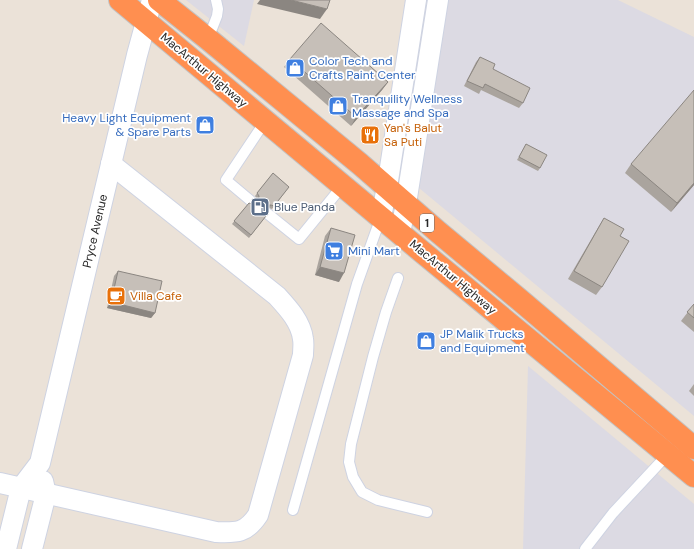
<svg xmlns="http://www.w3.org/2000/svg" width="694" height="549" viewBox="0 0 694 549" font-family="'DM Sans',sans-serif">
  <style>
    .industrial { fill: #dcdae3 }
    .lines { fill: none; stroke-linecap: round; stroke-linejoin: round }
    .lane-casing { stroke: #ced3e2; stroke-width: 12 }
    .street-casing { stroke: #ced3e2; stroke-width: 22 }
    .highway-casing { stroke: #c3c3c3; stroke-width: 24 }
    .lane { stroke: #fff; stroke-width: 10 }
    .street { stroke: #fff; stroke-width: 20 }
    .highway { stroke: #ff8f50; stroke-width: 22 }
    .wall { fill: #aaa49e }
    .shaded-wall { fill: #8b8681 }
    .building { fill: #c6bfb8; stroke: #8b8681 }
    .labels { text-anchor: middle; dominant-baseline: central; stroke-width: 3.5; stroke-linejoin: round; paint-order: stroke }
    .shield { fill: #fff; stroke: #686868; stroke-width: 1 }
    .shield-label { font-size: 11px; font-weight: bold; fill: #282828 }
    .shop-label { font-size: 12px; fill: #366cbe; stroke: #fff; text-anchor: start }
    .street-label { font-size: 12px; fill: #282828; stroke: #fff }
    .food-label { font-size: 12px; fill: #c56008; stroke: #fff; text-anchor: start }
    .service-label { font-size: 12px; fill: #4e5e75; stroke: #fff; text-anchor: start }
  </style>
  <rect width="100%" height="100%" fill="#ebe2d8"/>
  <g class="industrial">
    <polygon points="186,0 254,0 244,46"/>
    <polygon points="448,0 618,0 694,37 694,416 419,188"/>
    <polygon points="528,366 694,504 694,549 523,549"/>
  </g>
  <g class="lines">
    <g class="lane-casing">
      <g id="lane">
        <polyline points="208,39 217,16 218,9 216,0"/>
        <polyline points="251,201 226,180 266,120"/>
        <polyline points="268,214 299,239 343,185"/>
        <polyline points="398,278 386,312 373,357 351,444 349,462 353,477 362,492 378,500 427,512"/>
        <polyline points="293,510 357,284 381,217"/>
        <polyline points="585,549 613,513 668,454"/>
      </g>
    </g>
    <g class="street-casing">
      <g id="street">
        <polyline points="381,217 387,187 416,0"/>
        <polyline points="400,233 406,204 438,0"/>
        <path d="M0,483L216,532C237,533 246,533 258,515L303,355C303,350 304,344 303,339C301,322 288,308 277,296L111,164"/>
        <polyline points="6,549 21,488 40,463 137,55 152,0"/>
        <polyline points="32,549 46,494 43,481"/>
      </g>
    </g>
    <g class="highway-casing">
      <g id="highway">
        <polyline points="120,0 421,251 694,476"/>
        <polyline points="159,0 208,39 360,164 437,231 521,301 694,448"/>
      </g>
    </g>
    <use href="#lane" class="lane"/>
    <use href="#street" class="street"/>
    <use href="#highway" class="highway"/>
  </g>
  <g class="wall">
    <polygon points="480,57 523,103 519,108 481,90 479,94 464,86 476,62"/>
    <polygon points="290,59 388,82 382,90 351,126 284,67"/>
    <polygon points="526,144 540,168 538,171 517,160"/>
    <polygon points="631,164 694,185 671,212 625,173"/>
    <polygon points="273,173 289,187 272,209 269,208 266,208 264,209 264,213 266,216 249,238 232,224 249,203 252,204 255,204 256,203 257,199 255,196"/>
    <polygon points="604,218 620,236 602,287 596,295 568,279 599,226"/>
    <polygon points="331,228 339,282 315,275 325,236"/>
    <polygon points="118,271 155,313 151,318 107,308 114,276"/>
    <polygon points="694,304 694,332 681,321"/>
    <polygon points="694,384 694,396 689,391"/>
  </g>
  <g class="shaded-wall">
    <polygon points="260,0 291,0 327,9 320,19 257,4"/>
    <polygon points="388,82 382,90 351,126 356,117"/>
    <polygon points="694,183 694,185 671,212 677,203"/>
    <polygon points="268,205 271,205 269,208 266,208 263,210 265,207"/>
    <polygon points="320,267 344,273 339,282 315,275"/>
    <polygon points="111,302 155,313 151,318 107,308"/>
  </g>
  <g class="building">
    <polygon points="291,0 330,0 327,9"/>
    <polygon points="321,23 388,82 356,117 290,59"/>
    <polygon points="480,57 495,64 493,69 530,88 523,103 485,84 483,88 467,81"/>
    <polygon points="694,90 694,183 677,203 631,164"/>
    <polygon points="526,144 547,155 540,168 519,157"/>
    <polygon points="273,173 289,187 274,206 271,205 268,205 265,207 264,213 266,216 251,235 234,221 249,203 252,204 255,204 258,202 259,196 257,193"/>
    <polygon points="604,218 624,229 620,236 629,241 602,287 574,271"/>
    <polygon points="331,228 355,235 344,273 320,267"/>
    <polygon points="118,271 162,281 155,313 111,302"/>
    <polygon points="694,304 694,318 687,312"/>
  </g>
  <defs>
    <g id="shop-square" transform="scale(1)"><rect x="-9" y="-9" width="18" height="18" rx="4" fill="#3f7fe0" stroke="#fff"/><path d="M-5-2.5h2.3a2.7 3.5 0 0 1 5.4 0H5L5.5 6h-11ZM-1.5-2.5h3a1.5 2.3 0 0 0-3 0Z" fill="#fff"/></g>
    <g id="restaurant-square" transform="scale(1)"><rect x="-9" y="-9" width="18" height="18" rx="4" fill="#e8710a" stroke="#fff"/><path d="M-5-6h1v4h1v-4h1v4h1v-4h1v5L-1.5 .5V6h-2V.5L-5-1ZM5-6V6H3V1.5H1.5Q1.5-4 5-6Z" fill="#fff"/></g>
    <g id="fuel-square" transform="scale(1)"><rect x="-9" y="-9" width="18" height="18" rx="4" fill="#5c6f8a" stroke="#fff"/><path d="M-5.5-6h7V0h2V4h1.3V-2.5L3-4.5l.8-.8L6-3V5H2.5V1h-1V6h-7ZM-4.2-4.7v3.2H.2V-4.7Z" fill="#fff"/></g>
    <g id="supermarket-square" transform="scale(1)"><rect x="-9" y="-9" width="18" height="18" rx="4" fill="#3f7fe0" stroke="#fff"/><path d="M-6-5.5h2.5l.6 2H6L4.5 2H-2.5L-4.4-4H-6ZM-1.5 3.2a1.3 1.3 0 1 0 .1 0ZM3 3.2a1.3 1.3 0 1 0 .1 0Z" fill="#fff"/></g>
    <g id="cafe-square" transform="scale(1)"><rect x="-9" y="-9" width="18" height="18" rx="4" fill="#e8710a" stroke="#fff"/><path d="M-5.5-4.5H6V0H3Q3 3.5 0 3.5H-2.5Q-5.5 3.5-5.5 0ZM3-3.2v2h1.7v-2ZM-6 4.5H4V6H-6Z" fill="#fff"/></g>
  </defs>
  <g fill-rule="evenodd">
    <use href="#shop-square" x="295" y="68"/>
    <use href="#shop-square" x="338" y="106"/>
    <use href="#shop-square" x="205" y="125"/>
    <use href="#restaurant-square" x="370" y="135"/>
    <use href="#fuel-square" x="260" y="207"/>
    <use href="#supermarket-square" x="334" y="251"/>
    <use href="#cafe-square" x="116" y="296"/>
    <use href="#shop-square" x="426" y="341"/>
  </g>
  <g class="labels">
    <rect class="shield" x="420" y="214" width="14" height="18" rx="3"/>
    <g class="shield-label">
      <text x="427" y="223">1</text>
    </g>
    <g class="shop-label">
      <text x="309" y="61">Color Tech and<tspan x="309" dy="14">Crafts Paint Center</tspan></text>
      <text x="352" y="99">Tranquility Wellness<tspan x="352" dy="14">Massage and Spa</tspan></text>
      <text x="191" y="118" text-anchor="end">Heavy Light Equipment<tspan x="191" dy="14">&amp; Spare Parts</tspan></text>
      <text x="348" y="251">Mini Mart</text>
      <text x="440" y="334">JP Malik Trucks<tspan x="440" dy="14">and Equipment</tspan></text>
    </g>
    <g class="street-label">
      <text transform="translate(204 70) rotate(40)">MacArthur Highway</text>
      <text transform="translate(95 231) rotate(-77)">Pryce Avenue</text>
      <text transform="translate(453 277) rotate(40)">MacArthur Highway</text>
    </g>
    <g class="food-label">
      <text x="384" y="128">Yan's Balut<tspan x="384" dy="14">Sa Puti</tspan></text>
      <text x="130" y="296">Villa Cafe</text>
    </g>
    <g class="service-label">
      <text x="274" y="207">Blue Panda</text>
    </g>
  </g>
</svg>
